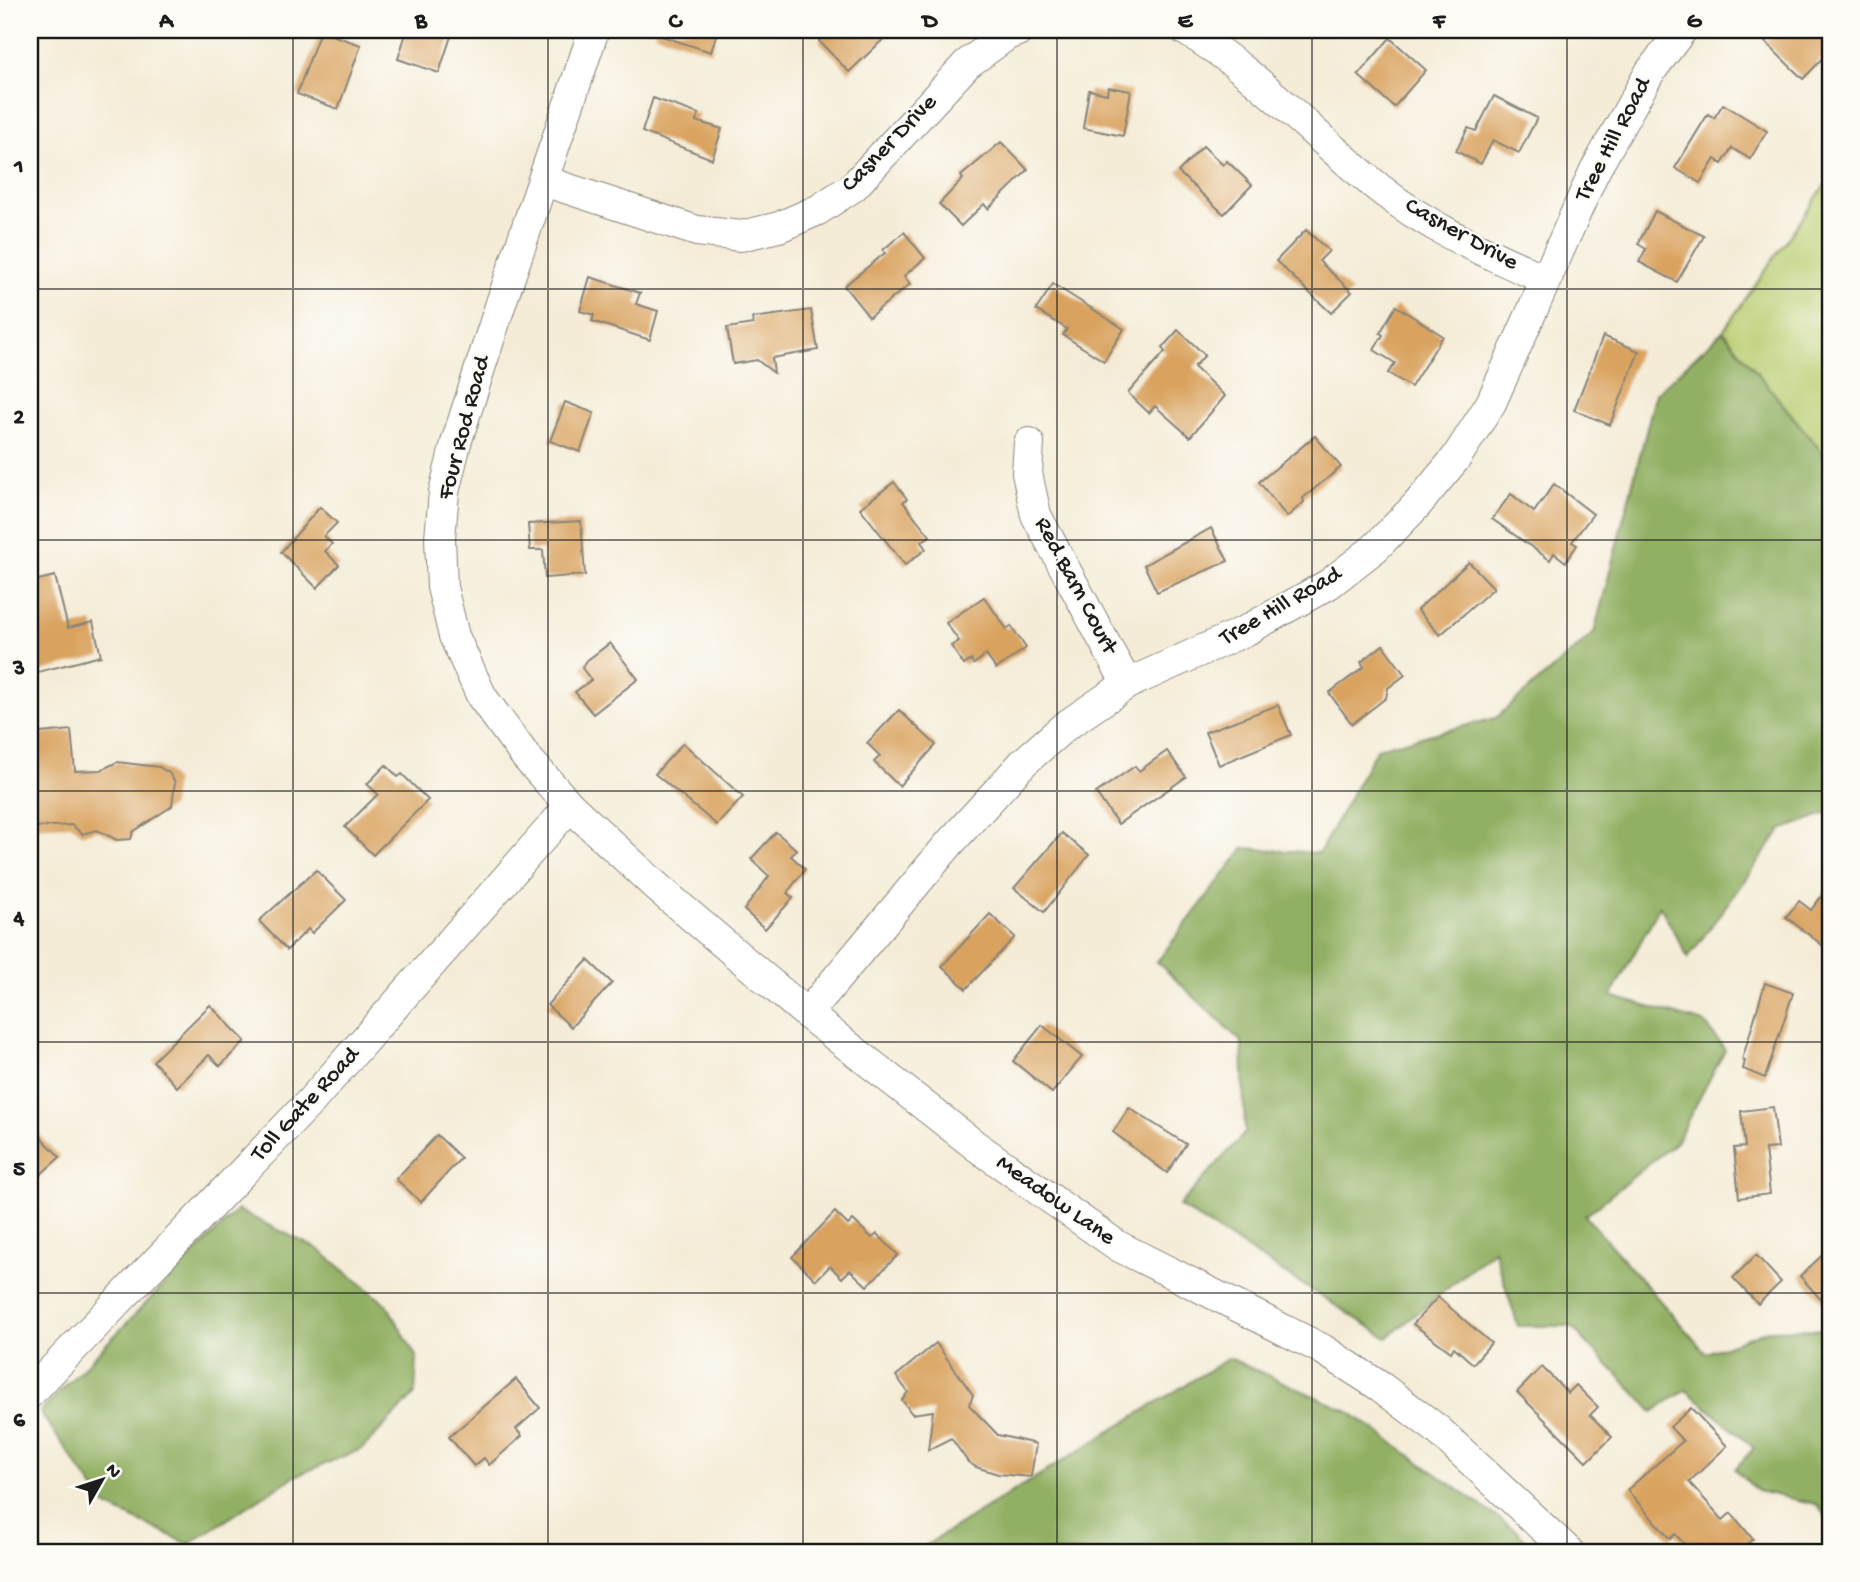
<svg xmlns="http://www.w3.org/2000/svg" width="1860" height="1582" viewBox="0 0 1860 1582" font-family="'Gochi Hand',sans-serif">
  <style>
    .green { fill: #b9cd71; stroke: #6a7446; stroke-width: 2 }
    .forest { fill: #92b063; stroke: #576640; stroke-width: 2 }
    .building { fill: #d9a35e }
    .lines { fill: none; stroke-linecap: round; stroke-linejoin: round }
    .street-casing { stroke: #88847a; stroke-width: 32 }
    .street { stroke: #fff; stroke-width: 30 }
    .grid { fill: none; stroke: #1c1c1c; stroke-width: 2; stroke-opacity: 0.55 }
    .labels { text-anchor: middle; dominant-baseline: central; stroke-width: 5; stroke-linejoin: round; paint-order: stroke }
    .street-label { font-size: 24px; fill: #1c1c1c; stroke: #fdfcf7 }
    .neatline { fill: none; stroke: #1c1c1c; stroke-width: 2.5 }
    .grid-label { font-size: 23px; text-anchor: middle; font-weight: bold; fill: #1c1c1c }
  </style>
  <rect width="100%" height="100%" fill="#fdfcf7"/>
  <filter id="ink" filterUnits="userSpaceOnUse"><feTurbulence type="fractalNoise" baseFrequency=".0143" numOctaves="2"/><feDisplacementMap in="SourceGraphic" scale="14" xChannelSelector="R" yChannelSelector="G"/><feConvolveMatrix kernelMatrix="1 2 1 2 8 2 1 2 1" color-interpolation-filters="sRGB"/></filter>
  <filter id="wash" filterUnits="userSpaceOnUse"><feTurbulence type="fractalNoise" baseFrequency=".00686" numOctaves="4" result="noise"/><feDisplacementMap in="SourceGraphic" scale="28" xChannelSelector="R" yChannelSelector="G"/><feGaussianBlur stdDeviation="1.57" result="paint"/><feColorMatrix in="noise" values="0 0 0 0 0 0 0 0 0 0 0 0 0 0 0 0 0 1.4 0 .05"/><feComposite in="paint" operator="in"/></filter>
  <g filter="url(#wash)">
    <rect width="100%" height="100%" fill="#f4ecd7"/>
    <polygon class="green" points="1830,178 1830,462 1723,331"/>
    <g class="forest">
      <polygon points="1723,331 1830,462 1830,812 1781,830 1688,958 1660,906 1611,996 1705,1023 1725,1050 1676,1142 1585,1216 1706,1353 1768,1330 1830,1329 1830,1522 1816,1504 1757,1491 1735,1469 1754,1448 1686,1390 1653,1412 1571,1326 1518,1326 1494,1250 1387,1338 1179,1206 1245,1133 1242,1042 1157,962 1244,848 1319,853 1377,748 1496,718 1594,633 1656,393"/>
      <polygon points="237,1210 318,1249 387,1305 417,1358 415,1394 362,1449 295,1476 189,1544 106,1506 40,1412"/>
      <polygon points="1229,1358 1348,1411 1518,1532 1538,1552 915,1552"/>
    </g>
    <g id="blocks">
      <g class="building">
        <polygon points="407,30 453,30 439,73 398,59"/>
        <polygon points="656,30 718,30 711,52 655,34"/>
        <polygon points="830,30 893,30 849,72 819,41"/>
        <polygon points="1777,30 1830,30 1830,51 1803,79 1765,42"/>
        <polygon points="320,31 361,45 338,109 297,94"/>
        <polygon points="1390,38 1426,70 1394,107 1358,75"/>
        <polygon points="1108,87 1131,91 1123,136 1083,128 1089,90 1107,94"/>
        <polygon points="1494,96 1537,118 1519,153 1493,140 1481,164 1456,151 1468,128 1476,131"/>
        <polygon points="653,98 699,114 696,121 722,129 712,159 642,132"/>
        <polygon points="1723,104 1767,131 1750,159 1732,148 1722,164 1715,159 1700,183 1675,168 1708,114 1714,118"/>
        <polygon points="1001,142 1028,170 988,209 984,204 961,226 939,204 963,179 961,176"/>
        <polygon points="1203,146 1223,165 1227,161 1252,185 1224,214 1178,172"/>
        <polygon points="1655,211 1704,236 1677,282 1639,262 1646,249 1638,244"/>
        <polygon points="1306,230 1329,251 1319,261 1352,292 1331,313 1276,261"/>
        <polygon points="904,232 925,258 904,276 910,284 869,317 844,286 885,253 883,250"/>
        <polygon points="590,277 640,293 636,304 658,311 650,340 592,321 594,315 580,311"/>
        <polygon points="1053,284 1124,329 1104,361 1063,335 1067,329 1036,310"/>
        <polygon points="1396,306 1443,336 1411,387 1388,373 1395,363 1374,350 1383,335 1380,333"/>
        <polygon points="811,310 818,350 772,358 774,373 757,360 733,364 727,328 753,324 752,318"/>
        <polygon points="1178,330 1205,355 1194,367 1225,396 1190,437 1155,406 1149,413 1128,393 1165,352 1162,348"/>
        <polygon points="1603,336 1639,351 1610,425 1574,410"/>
        <polygon points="565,402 594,413 580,452 550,441"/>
        <polygon points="1315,436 1341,467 1303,498 1304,502 1287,517 1259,482"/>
        <polygon points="894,482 907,499 903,502 930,536 921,542 926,549 905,565 860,508"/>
        <polygon points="1554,484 1593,514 1572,542 1577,545 1566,562 1554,553 1550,560 1492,519 1511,494 1534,512"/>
        <polygon points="320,507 337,523 324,536 332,544 325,551 339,565 317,588 281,552"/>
        <polygon points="581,521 585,575 545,578 543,550 530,550 528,524"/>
        <polygon points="1211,528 1228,561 1157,592 1144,565"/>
        <polygon points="1469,562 1494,588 1440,635 1417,610"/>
        <polygon points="55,576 68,628 93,622 101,656 30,674 30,582"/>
        <polygon points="984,597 1007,629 1011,626 1026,648 996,669 986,655 974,664 971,660 964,665 951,646 959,641 946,623"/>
        <polygon points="610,643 638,679 593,714 575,692 591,680 582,668 585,662"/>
        <polygon points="1383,645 1405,675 1388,688 1386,698 1352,724 1329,693 1364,667 1361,662"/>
        <polygon points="1278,705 1291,735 1219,765 1205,732"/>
        <polygon points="899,710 936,745 899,786 874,762 880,756 867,743"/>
        <polygon points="71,730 75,771 101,770 117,762 159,767 169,773 175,782 172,806 133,832 131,839 117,840 97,830 82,834 72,825 34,827 30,734"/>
        <polygon points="683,743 743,797 717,825 655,774"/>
        <polygon points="1167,751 1186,777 1118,824 1096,793 1135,766 1139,771"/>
        <polygon points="386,765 398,777 402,774 428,800 373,855 345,827 378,794 367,784"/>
        <polygon points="776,832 797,850 791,856 805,869 787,893 793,898 765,929 744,910 769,876 751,859"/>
        <polygon points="1062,833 1089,855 1044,912 1014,888"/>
        <polygon points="316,870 346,900 312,933 308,929 287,950 259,921"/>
        <polygon points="1830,885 1830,951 1786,917 1799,901 1811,910"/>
        <polygon points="990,914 1015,937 966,989 942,966"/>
        <polygon points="588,960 612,983 571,1027 547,1005"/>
        <polygon points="1765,983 1793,993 1765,1078 1743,1069 1745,1061 1742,1060"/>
        <polygon points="210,1005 245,1041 220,1066 209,1055 177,1087 153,1061"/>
        <polygon points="1042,1025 1082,1057 1052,1093 1013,1061"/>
        <polygon points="1773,1107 1778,1148 1765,1149 1770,1194 1739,1198 1734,1148 1745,1147 1741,1111"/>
        <polygon points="1129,1108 1186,1144 1167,1173 1113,1132"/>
        <polygon points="30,1126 60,1157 40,1175 30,1165"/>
        <polygon points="437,1135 461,1158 421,1202 396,1179"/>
        <polygon points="835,1212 848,1225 853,1220 872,1238 877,1234 898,1255 867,1286 850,1270 842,1278 830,1266 816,1280 792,1257"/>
        <polygon points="1830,1248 1830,1310 1800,1276"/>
        <polygon points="1756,1255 1781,1282 1758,1304 1733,1278"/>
        <polygon points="1438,1297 1491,1343 1473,1364 1454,1347 1451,1352 1413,1324"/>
        <polygon points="936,1343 973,1395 969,1405 998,1435 1036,1444 1031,1477 998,1474 976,1467 968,1462 951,1438 928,1450 933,1411 912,1414 902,1400 908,1392 896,1376"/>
        <polygon points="1542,1367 1568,1393 1576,1385 1598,1407 1590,1415 1612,1437 1587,1462 1517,1392"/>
        <polygon points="516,1379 540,1408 516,1429 522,1436 489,1465 484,1458 474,1466 449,1437"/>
        <polygon points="1691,1408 1727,1446 1689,1482 1723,1520 1731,1513 1753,1539 1738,1552 1692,1552 1675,1534 1670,1539 1627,1490 1683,1441 1670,1427"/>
      </g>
    </g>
  </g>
  <g filter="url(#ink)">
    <use href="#blocks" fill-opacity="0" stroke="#88847a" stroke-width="2"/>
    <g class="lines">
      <g class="street-casing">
        <g id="street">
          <polyline points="594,30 500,306 456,443 444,492 440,538 442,587 454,636 482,697 526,757 570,806 658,888 807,1014 976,1146 1118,1246 1322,1349 1381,1387 1438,1430 1569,1552"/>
          <path d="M1185,30C1258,72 1314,137 1380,189C1429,228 1487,253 1544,279"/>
          <polyline points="544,181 697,231 741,236 779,227 818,210 853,187 967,64 1007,35 1020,30"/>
          <polyline points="1029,443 1027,473 1036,515 1127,684"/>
          <polyline points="807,1014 949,844 1023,763 1064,727 1127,684 1247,630 1329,584 1375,548 1416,506 1456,458 1491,403 1594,172 1650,72 1682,30"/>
          <polyline points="30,1393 311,1101 570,806"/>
        </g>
      </g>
      <use href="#street" class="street"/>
    </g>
  </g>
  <path class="grid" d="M293,30V1552M548,30V1552M803,30V1552M1057,30V1552M1312,30V1552M1567,30V1552M30,289H1830M30,540H1830M30,791H1830M30,1042H1830M30,1293H1830"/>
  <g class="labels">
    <g class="street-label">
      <text transform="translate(1614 140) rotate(-62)">Tree Hill Road</text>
      <text transform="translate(890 144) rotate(-46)">Casner Drive</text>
      <text transform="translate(1461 235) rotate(29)">Casner Drive</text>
      <text transform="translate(465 428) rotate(-75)">Four Rod Road</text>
      <text transform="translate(1075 586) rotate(62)">Red Barn Court</text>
      <text transform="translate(1281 607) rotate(-30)">Tree Hill Road</text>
      <text transform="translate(306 1105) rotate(-47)">Toll Gate Road</text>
      <text transform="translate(1055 1201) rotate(35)">Meadow Lane</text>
    </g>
  </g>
  <rect width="1860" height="1582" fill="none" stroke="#fdfcf7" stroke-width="77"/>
  <g transform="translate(102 1480) rotate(51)" stroke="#fdfcf7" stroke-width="5" paint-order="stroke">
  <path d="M0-5L12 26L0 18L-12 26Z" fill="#1c1c1c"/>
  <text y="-10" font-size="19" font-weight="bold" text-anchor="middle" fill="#1c1c1c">N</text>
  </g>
  <rect x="38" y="38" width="1784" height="1506" class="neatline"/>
  <g class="grid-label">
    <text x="166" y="27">A</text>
    <text x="421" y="27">B</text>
    <text x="675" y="27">C</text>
    <text x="930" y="27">D</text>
    <text x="1185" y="27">E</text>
    <text x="1439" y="27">F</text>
    <text x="1694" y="27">G</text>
    <text x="19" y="172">1</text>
    <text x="19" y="423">2</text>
    <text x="19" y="674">3</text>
    <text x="19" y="924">4</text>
    <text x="19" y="1175">5</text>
    <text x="19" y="1426">6</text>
  </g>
</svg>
